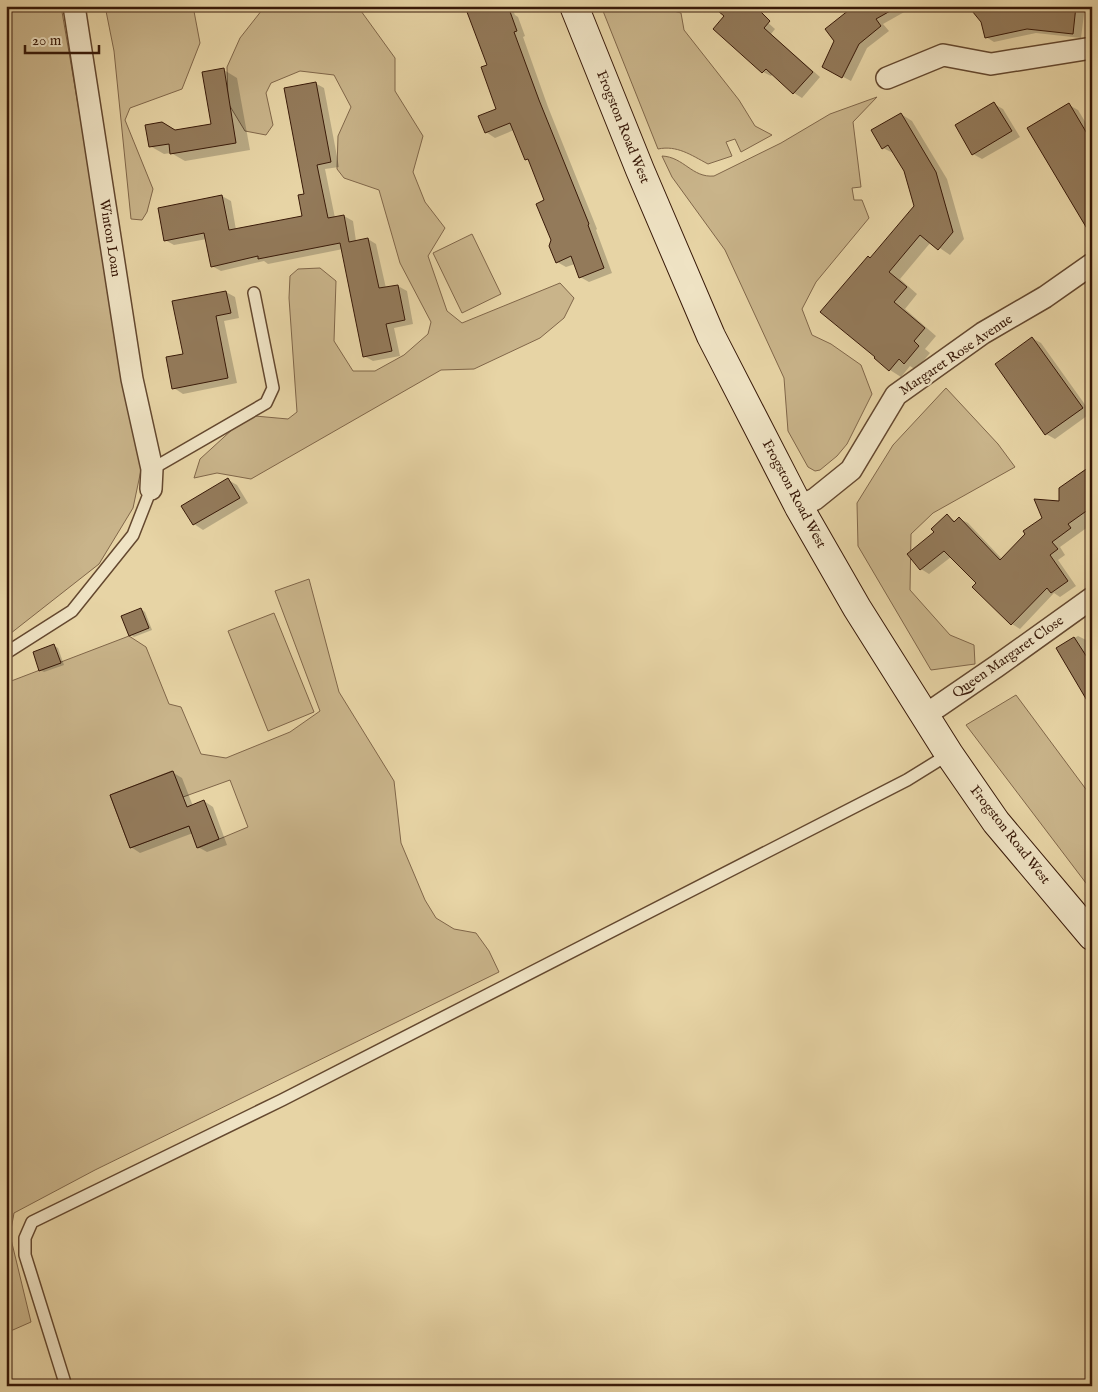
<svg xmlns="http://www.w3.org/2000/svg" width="1098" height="1392" viewBox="0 0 1098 1392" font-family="'IM FELL English',serif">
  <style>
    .green { fill: #c9b48a; stroke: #806649; fill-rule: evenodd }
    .shadow { fill: #0003 }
    .building { fill: #937a5a; stroke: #381908 }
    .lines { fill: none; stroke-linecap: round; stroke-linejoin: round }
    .lane-casing { stroke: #64482f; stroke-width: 14 }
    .street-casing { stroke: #64482f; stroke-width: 24 }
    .secondary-casing { stroke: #381908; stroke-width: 30 }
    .lane { stroke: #efe3c4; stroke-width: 11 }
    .street { stroke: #efe3c4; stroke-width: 21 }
    .secondary { stroke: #efe3c4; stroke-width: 28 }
    .labels { text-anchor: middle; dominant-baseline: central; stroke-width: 4.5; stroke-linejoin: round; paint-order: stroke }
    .street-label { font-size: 14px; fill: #381908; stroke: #efe3c4 }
  </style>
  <rect width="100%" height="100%" fill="#e7d4a5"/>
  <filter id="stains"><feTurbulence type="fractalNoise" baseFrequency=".004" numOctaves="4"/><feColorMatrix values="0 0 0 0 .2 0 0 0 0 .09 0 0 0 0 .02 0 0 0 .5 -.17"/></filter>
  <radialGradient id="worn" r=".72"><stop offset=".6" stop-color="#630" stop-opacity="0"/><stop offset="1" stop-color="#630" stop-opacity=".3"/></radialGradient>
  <g class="green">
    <polygon points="6,6 61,6 141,470 133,508 99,564 6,637"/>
    <polygon points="105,6 193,6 200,43 182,89 130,108 125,120 153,189 147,212 142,220 131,219 114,51"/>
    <polygon points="271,6 360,6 361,11 395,58 395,91 423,136 413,172 425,202 445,228 428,256 447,311 462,323 560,283 574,298 564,318 540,338 474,369 441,370 251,479 217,473 194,478 200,459 235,427 255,416 288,419 297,412 289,298 290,276 298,269 320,268 336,281 334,341 353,371 375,371 404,355 428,334 431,322 400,263 379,190 344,178 337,169 338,136 351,107 334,75 300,71 271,83 266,93 273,125 266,135 245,131 228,103 227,67 240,38 262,10"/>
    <path d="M601,6H656L681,13L684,30L739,100L755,126L772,135L741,152L735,139L726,142L732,156L708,164C691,155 677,145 658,149Z"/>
    <path d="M877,97L853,122L861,187L852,188L854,200H862L869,218L816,282L802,309L812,335L831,344L861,365L872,394L847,444L837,456L820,470L815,471L808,467L788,431L784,378L725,250L672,177L662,156C684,157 692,178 714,176L781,143L830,114Z"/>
    <polygon points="472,234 501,294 462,313 433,253"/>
    <polygon points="946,388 998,444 1015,467 933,513 911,534 910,590 950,635 974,645 975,664 931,670 858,546 857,503 893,445"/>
    <path d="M309,579L339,692L394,781L401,843L425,900L436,918L454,929L476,933L489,951L499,972L95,1170L14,1213L10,1235L31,1322L6,1333V683L129,636L146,647L169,704L181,707L201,754L226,758L290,732L320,711L275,591ZM172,771L183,797L230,780L248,827L198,848L189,826L130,848L110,795Z"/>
    <polygon points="274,613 314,712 268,731 228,631"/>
    <polygon points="1016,695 1088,792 1092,791 1092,891 966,725"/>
  </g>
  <g class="shadow">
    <polygon points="466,6 511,6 515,15 518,17 525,36 523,37 548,107 597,229 596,230 612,273 589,282 580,277 575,264 566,267 557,262 545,201 530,161 526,159 514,130 495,138 486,132 498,109 488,66"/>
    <polygon points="749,6 775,29 771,34 820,77 802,98 794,93 773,74 771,76 763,72"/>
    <polygon points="856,6 915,6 883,24 889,31 867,48 851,81 832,71"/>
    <polygon points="1046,6 1085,6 1081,38 1036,33 994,42 986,37"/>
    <polygon points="224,70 237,78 250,150 185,161 171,153 164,154 150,146 175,131 212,125"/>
    <polygon points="315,83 324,88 339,167 325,169 335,218 344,216 353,221 356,241 368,239 376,244 386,288 398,286 407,291 413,324 394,328 400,356 373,361 364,356 343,249 268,264 264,261 221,271 212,266 207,239 174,245 165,240 222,196 231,201 236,230 303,217"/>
    <polygon points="994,104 1003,109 1020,137 982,159 973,154"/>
    <polygon points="1069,105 1078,110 1092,133 1092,230"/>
    <polygon points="901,114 912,121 947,179 964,239 950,255 931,242 900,279 917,294 905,309 936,336 925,349 930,353 916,370 910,366 901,377 890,370 871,259 915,206 905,170 895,154 883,148"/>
    <polygon points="226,292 235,297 239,318 224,321 237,383 183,394 174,388 185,355"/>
    <polygon points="1032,338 1041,343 1091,413 1055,439 1046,434"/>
    <polygon points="1092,470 1092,524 1060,547 1065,555 1058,560 1076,586 1060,597 1054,593 1020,629 1012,624 977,583 951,557 929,574 921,569 935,532 947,516 955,521 960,519 968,523 1002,559"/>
    <polygon points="228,480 237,485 248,503 203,530 194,524"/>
    <polygon points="141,609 145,612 152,630 134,637 130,635"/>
    <polygon points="1078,636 1086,640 1092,651 1092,704 1057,648"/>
    <polygon points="54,646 58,648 64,665 44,672 40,670"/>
    <polygon points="172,772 182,778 193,806 204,801 213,807 227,845 207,852 198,847 193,833 140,853 131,847"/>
  </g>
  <g class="building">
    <polygon points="482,6 508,6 517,31 514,32 539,100 589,224 588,225 604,268 579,278 571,256 556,263 549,246 551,240 536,204 544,200 528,159 525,160 510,123 485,133 478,116 496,109 481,67 487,65 467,12"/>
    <polygon points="712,6 755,6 770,21 764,28 813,72 793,94 766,69 762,73 713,29 724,16"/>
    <polygon points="854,6 899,6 876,19 881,26 859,44 842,78 822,67 834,41 825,29"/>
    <polygon points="968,6 1076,6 1073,34 1027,29 985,38 981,22"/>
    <polygon points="224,68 236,143 170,154 169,144 149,147 145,125 162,122 175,130 211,124 202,72"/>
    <polygon points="316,82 331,162 317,165 328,218 344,215 349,242 368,238 379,288 398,285 405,320 386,324 392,351 363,357 340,243 258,259 258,256 211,267 204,233 164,241 158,208 222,195 229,230 302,216 298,195 304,194 284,88"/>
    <polygon points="994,102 1012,131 972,155 955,125"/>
    <polygon points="1069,103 1092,142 1092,237 1027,128"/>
    <polygon points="901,113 936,172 953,232 938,250 920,235 889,272 907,287 894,302 925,328 914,341 919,346 904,364 899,359 889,371 874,358 875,357 820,312 868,256 870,258 914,206 904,171 888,145 882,149 871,130"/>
    <polygon points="226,291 231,313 216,316 228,378 172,389 166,357 183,354 172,301"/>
    <polygon points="1032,337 1083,408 1045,435 995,364"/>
    <polygon points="1092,465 1092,507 1068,524 1071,528 1052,542 1058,549 1050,555 1068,581 1051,593 1047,588 1011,625 972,587 976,583 944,551 920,570 907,554 934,532 931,529 947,514 954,522 959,517 1000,560 1025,534 1023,531 1042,518 1034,499 1059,501 1059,488"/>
    <polygon points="228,478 240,498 193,525 181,506"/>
    <polygon points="141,608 149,628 129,636 121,616"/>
    <polygon points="1074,637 1092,665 1092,709 1056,648"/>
    <polygon points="54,644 61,663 39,671 33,652"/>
    <polygon points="173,771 187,807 204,800 219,839 197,848 189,826 130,848 110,795"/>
  </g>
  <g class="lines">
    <g class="lane-casing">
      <g id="lane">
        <polyline points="152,469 266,403 273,388 254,293"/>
        <polyline points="6,653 72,611 133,535 151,489"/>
        <polyline points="66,1386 25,1255 25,1238 32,1222 282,1100 907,780 949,754"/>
      </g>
    </g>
    <g class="street-casing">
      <g id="street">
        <polyline points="74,6 132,379 152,469 151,489"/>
        <polyline points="887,78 943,55 991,64 1092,48"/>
        <polyline points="799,507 815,499 851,470 896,395 983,333 1045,297 1092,264"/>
        <polyline points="924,716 997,666 1092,598"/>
      </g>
    </g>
    <g class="secondary-casing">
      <polyline id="secondary" points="574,6 640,170 711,336 799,507 857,608 949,754 996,822 1092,936"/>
    </g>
    <use href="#lane" class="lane"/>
    <use href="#street" class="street"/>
    <use href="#secondary" class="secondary"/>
  </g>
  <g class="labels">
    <g class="street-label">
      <text transform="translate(623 127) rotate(68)">Frogston Road West</text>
      <text transform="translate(110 238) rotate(81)">Winton Loan</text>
      <text transform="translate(956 355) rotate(-34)">Margaret Rose Avenue</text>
      <text transform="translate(794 494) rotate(62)">Frogston Road West</text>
      <text transform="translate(1008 657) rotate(-35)">Queen Margaret Close</text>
      <text transform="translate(1010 835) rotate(52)">Frogston Road West</text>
    </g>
  </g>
  <rect width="1098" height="1392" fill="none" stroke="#e7d4a5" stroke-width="25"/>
  <rect x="8" y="8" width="1083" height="1377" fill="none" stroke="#381908" stroke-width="2.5"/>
  <rect x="12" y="12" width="1073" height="1367" fill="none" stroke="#381908"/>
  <path d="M25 45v8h74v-8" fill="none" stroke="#381908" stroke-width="2.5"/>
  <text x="32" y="45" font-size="15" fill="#381908" stroke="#efe3c4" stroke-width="4" paint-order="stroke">20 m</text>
  <rect width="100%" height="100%" filter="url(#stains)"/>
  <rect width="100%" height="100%" fill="url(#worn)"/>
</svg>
